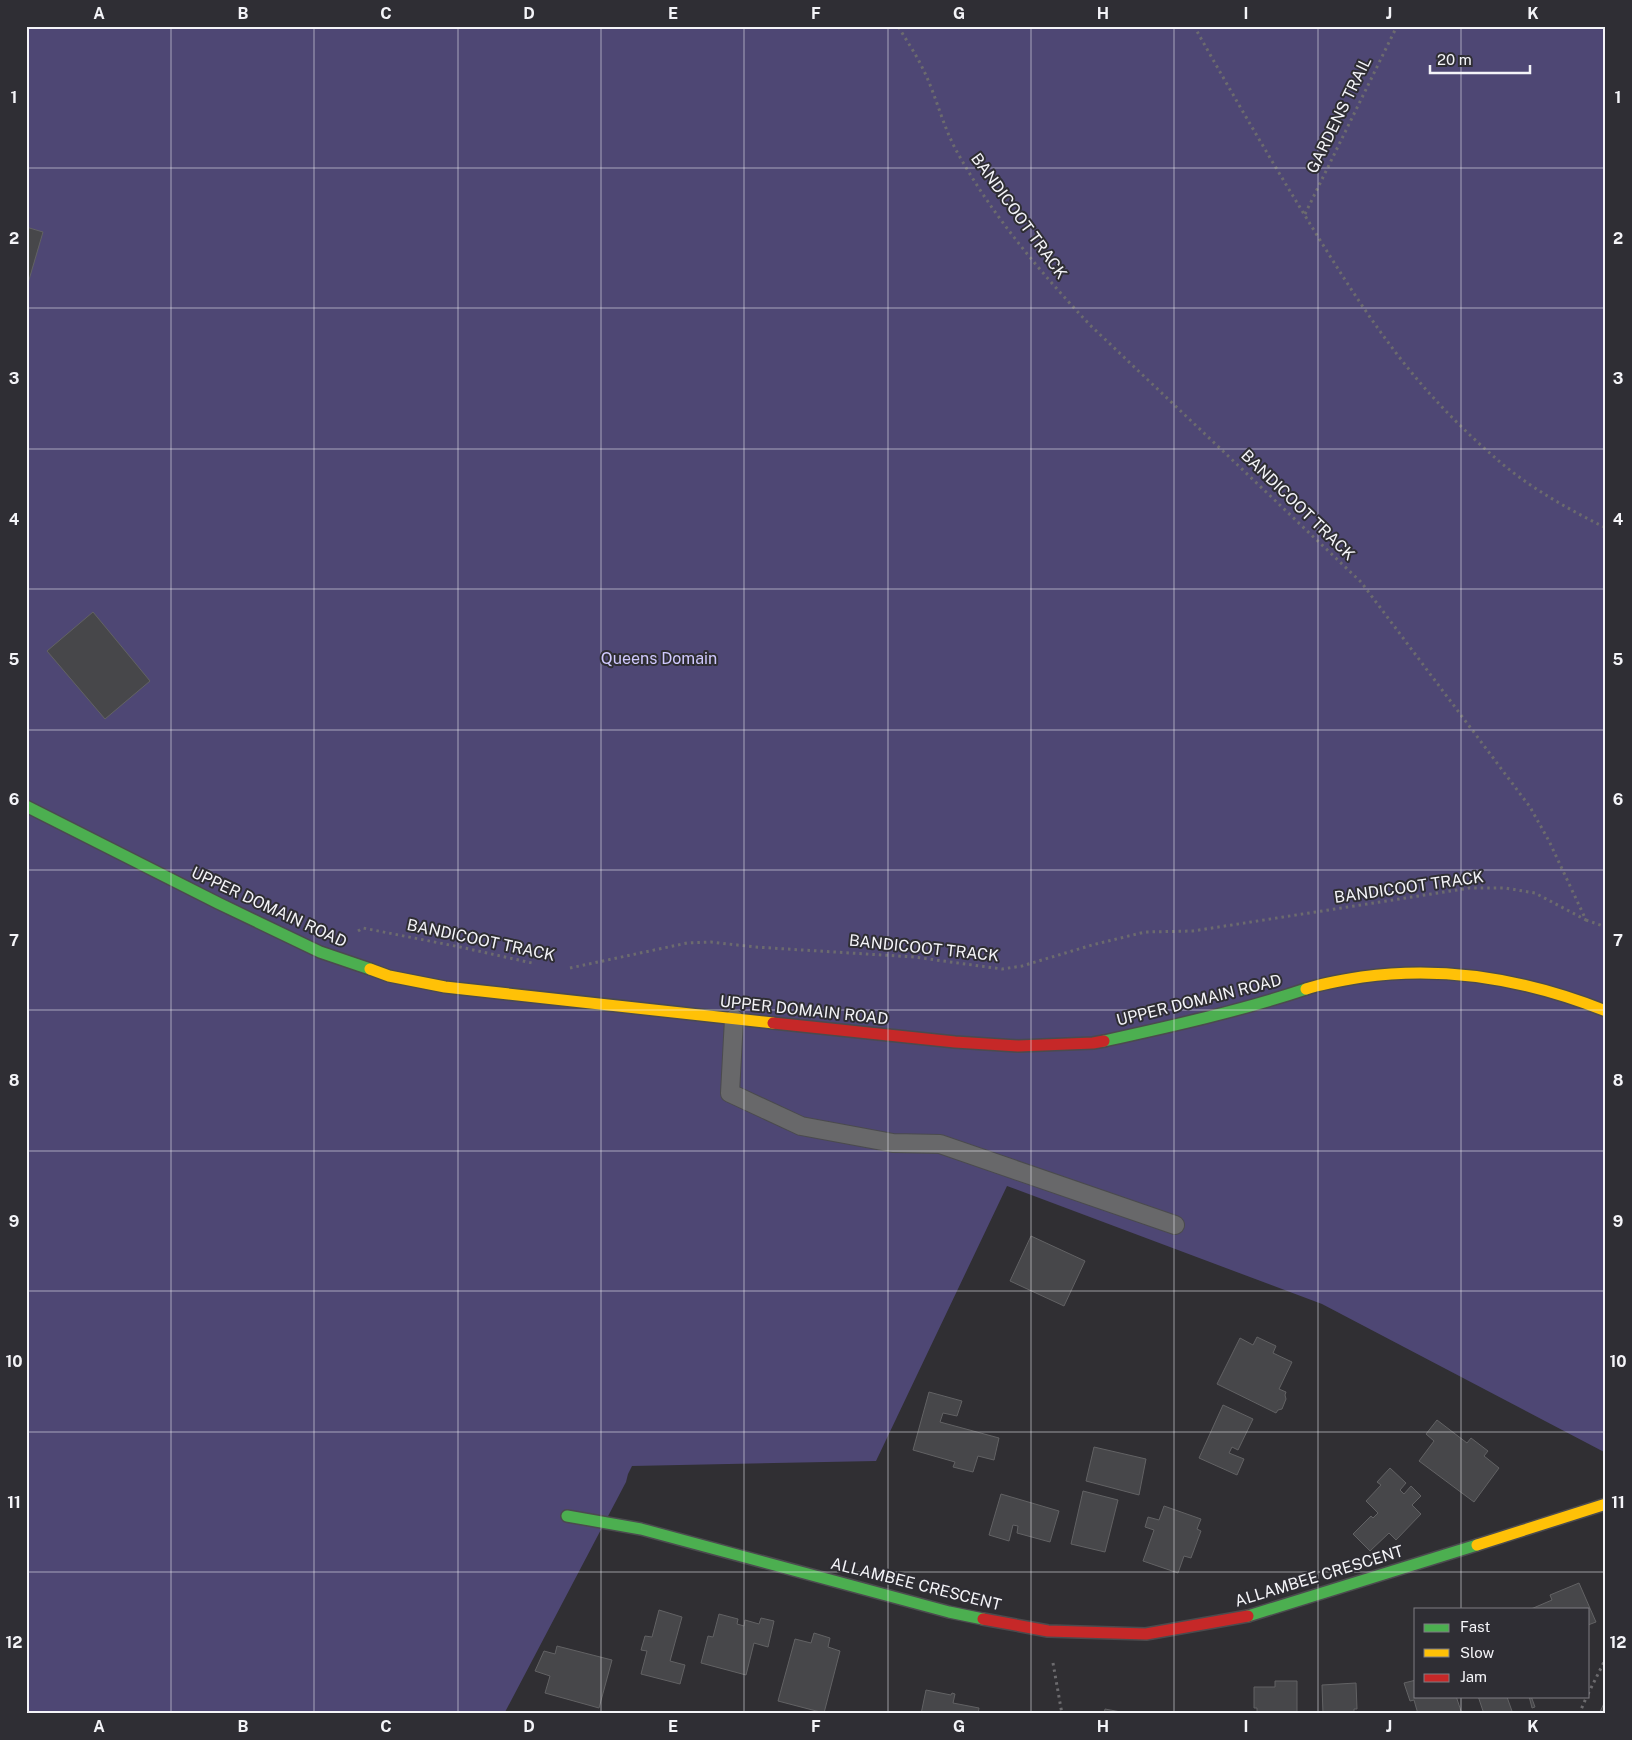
<svg xmlns="http://www.w3.org/2000/svg" width="1632" height="1740" viewBox="0 0 1632 1740" font-family="'Public Sans',sans-serif">
  <style>
    .green { fill: #4e4774 }
    .building { fill: #47474a; stroke: #626264 }
    .lines { fill: none; stroke-linecap: round; stroke-linejoin: round }
    .lane-casing { stroke: #4b4b4e; stroke-width: 20 }
    .fast-casing { stroke: #4b4b4e; stroke-width: 14 }
    .slow-casing { stroke: #4b4b4e; stroke-width: 14 }
    .jam-casing { stroke: #4b4b4e; stroke-width: 14 }
    .path { stroke: #6c6b6e; stroke-width: 3; stroke-dasharray: 2.5 4; stroke-linecap: butt }
    .lane { stroke: #68686a; stroke-width: 18 }
    .fast { stroke: #4caf50; stroke-width: 11 }
    .slow { stroke: #ffc107; stroke-width: 11 }
    .jam { stroke: #c62828; stroke-width: 11 }
    .grid { fill: none; stroke: #f4f4f8; stroke-width: 1; stroke-opacity: 0.55 }
    .labels { text-anchor: middle; dominant-baseline: central; stroke-width: 4; stroke-linejoin: round; paint-order: stroke }
    .street-label { font-size: 16px; fill: #f4f4f8; stroke: #2f2e34 }
    .park-label { font-size: 16px; fill: #d0c9fe; stroke: #2f2e34 }
    .neatline { fill: none; stroke: #f4f4f8; stroke-width: 2 }
    .grid-label { font-size: 16px; text-anchor: middle; font-weight: bold; fill: #f4f4f8 }
  </style>
  <rect width="100%" height="100%" fill="#302f33"/>
  <polygon class="green" points="26,26 1606,26 1606,1453 1322,1304 1007,1186 876,1461 632,1466 628,1474 626,1482 504,1714 26,1714"/>
  <g class="building">
    <polygon points="26,227 43,232 26,290"/>
    <polygon points="93,612 150,681 105,719 47,651"/>
    <polygon points="1031,1236 1085,1261 1064,1306 1010,1281"/>
    <polygon points="1257,1337 1276,1346 1273,1353 1292,1362 1279,1389 1286,1392 1285,1395 1286,1399 1282,1409 1278,1410 1276,1413 1217,1384 1240,1338 1253,1345"/>
    <polygon points="929,1392 962,1401 957,1416 943,1413 940,1422 999,1438 994,1460 978,1456 973,1472 953,1467 955,1462 913,1450"/>
    <polygon points="1223,1405 1253,1419 1238,1450 1232,1447 1229,1453 1244,1459 1237,1475 1199,1458"/>
    <polygon points="1437,1420 1467,1443 1471,1438 1488,1451 1484,1456 1499,1468 1474,1502 1419,1461 1434,1441 1426,1434"/>
    <polygon points="1094,1447 1146,1459 1139,1495 1086,1481"/>
    <polygon points="1390,1468 1406,1483 1400,1490 1404,1494 1411,1486 1421,1496 1412,1505 1421,1514 1396,1540 1389,1533 1370,1551 1353,1534 1371,1516 1373,1518 1378,1513 1366,1501 1381,1485 1377,1482"/>
    <polygon points="1083,1491 1118,1500 1105,1552 1071,1544"/>
    <polygon points="1001,1494 1059,1511 1050,1542 1017,1533 1018,1526 1013,1525 1009,1541 989,1535"/>
    <polygon points="1164,1506 1201,1519 1197,1529 1201,1531 1191,1558 1184,1556 1178,1573 1143,1561 1154,1530 1145,1527 1148,1517 1159,1520"/>
    <polygon points="1579,1583 1596,1622 1588,1625 1588,1609 1531,1609 1552,1600 1550,1595"/>
    <polygon points="659,1610 682,1617 670,1661 685,1665 680,1684 641,1674 647,1651 641,1650 645,1636 652,1637"/>
    <polygon points="719,1614 738,1619 737,1624 744,1626 745,1620 759,1624 761,1618 774,1621 768,1647 754,1643 746,1675 701,1663 708,1636 713,1637"/>
    <polygon points="814,1633 830,1638 828,1647 840,1651 824,1713 778,1701 795,1639 811,1643"/>
    <polygon points="557,1646 612,1660 599,1708 545,1693 550,1676 535,1671 544,1651 555,1654"/>
    <polygon points="1416,1680 1416,1696 1456,1696 1462,1714 1418,1714 1414,1700 1410,1701 1404,1683"/>
    <polygon points="1275,1681 1297,1681 1297,1714 1248,1714 1248,1712 1257,1712 1257,1708 1254,1708 1254,1687 1275,1687"/>
    <polygon points="1356,1683 1357,1709 1354,1709 1354,1713 1364,1712 1364,1714 1323,1714 1322,1685"/>
    <polygon points="926,1690 951,1695 952,1693 955,1694 953,1703 979,1708 978,1714 921,1714"/>
    <polygon points="1478,1696 1510,1696 1507,1697 1513,1714 1484,1714"/>
    <polygon points="1529,1696 1531,1696 1535,1707 1532,1708"/>
    <polygon points="1606,1699 1606,1714 1599,1714"/>
    <polygon points="1105,1709 1126,1713 1126,1714 1104,1714"/>
  </g>
  <g class="lines">
    <g class="lane-casing">
      <polyline id="lane" points="734,1019 730,1093 801,1126 893,1143 940,1144 1175,1225"/>
    </g>
    <g class="fast-casing">
      <g id="fast">
        <polyline points="26,806 218,903 320,952 370,969"/>
        <path d="M1104,1041C1172,1026 1240,1011 1306,989"/>
        <polyline points="567,1516 641,1529 949,1612 983,1619"/>
        <polyline points="1248,1616 1477,1545"/>
      </g>
    </g>
    <g class="slow-casing">
      <g id="slow">
        <polyline points="370,969 389,976 445,987 773,1023"/>
        <path d="M1306,989C1324,983 1343,980 1362,977C1446,965 1528,980 1606,1011"/>
        <polyline points="1477,1545 1606,1504"/>
      </g>
    </g>
    <g class="jam-casing">
      <g id="jam">
        <polyline points="773,1023 955,1042 1018,1046 1093,1043 1104,1041"/>
        <polyline points="983,1619 1048,1631 1146,1634 1248,1616"/>
      </g>
    </g>
    <g class="path">
      <path d="M1194,26C1226,83 1259,140 1293,196C1334,263 1377,335 1430,394C1449,415 1470,436 1492,455C1525,485 1566,508 1606,528"/>
      <polyline points="1305,214 1397,26"/>
      <polyline points="1586,920 1606,927"/>
      <polyline points="358,931 363,928 460,947 532,963"/>
      <path d="M570,968L687,943L711,942L755,947L914,957L1002,969L1022,966L1092,945L1145,932L1193,931L1470,888H1505L1535,893L1586,920L1549,841L1530,807L1361,582L1090,325C1040,272 991,214 956,150C942,124 936,95 923,69C916,54 906,40 898,26"/>
      <polyline points="1053,1663 1062,1714"/>
      <polyline points="1588,1694 1606,1658"/>
      <polyline points="1579,1714 1587,1696"/>
    </g>
    <use href="#lane" class="lane"/>
    <use href="#fast" class="fast"/>
    <use href="#slow" class="slow"/>
    <use href="#jam" class="jam"/>
  </g>
  <path class="grid" d="M171,26V1714M314,26V1714M458,26V1714M601,26V1714M744,26V1714M888,26V1714M1031,26V1714M1174,26V1714M1318,26V1714M1461,26V1609M26,168H1606M26,308H1606M26,449H1606M26,589H1606M26,730H1606M26,870H1606M26,1010H1606M26,1151H1606M26,1291H1606M26,1432H1606M26,1572H1606M1461,1696V1714"/>
  <g class="labels">
    <g class="street-label">
      <text transform="translate(1339 115) rotate(-64)">GARDENS TRAIL</text>
      <text transform="translate(1019 216) rotate(54)">BANDICOOT TRACK</text>
      <text transform="translate(1298 505) rotate(44)">BANDICOOT TRACK</text>
      <text transform="translate(1409 887) rotate(-8)">BANDICOOT TRACK</text>
      <text transform="translate(269 907) rotate(25)">UPPER DOMAIN ROAD</text>
      <text transform="translate(481 940) rotate(12)">BANDICOOT TRACK</text>
      <text transform="translate(924 948) rotate(6)">BANDICOOT TRACK</text>
      <text transform="translate(1199 1000) rotate(-14)">UPPER DOMAIN ROAD</text>
      <text transform="translate(804 1010) rotate(6)">UPPER DOMAIN ROAD</text>
      <text transform="translate(1319 1576) rotate(-17)">ALLAMBEE CRESCENT</text>
      <text transform="translate(916 1584) rotate(14)">ALLAMBEE CRESCENT</text>
    </g>
    <g class="park-label">
      <text x="659" y="658">Queens Domain</text>
    </g>
  </g>
  <rect width="1632" height="1740" fill="none" stroke="#2f2e34" stroke-width="55"/>
  <rect x="1414" y="1608" width="175" height="90" fill="#2f2e34" stroke="#7e7d82"/>
  <rect x="1424" y="1624" width="25" height="8" fill="#4caf50" stroke="#7e7d82"/>
  <text x="1460" y="1632" font-size="15" fill="#f4f4f8">Fast</text>
  <rect x="1424" y="1649" width="25" height="8" fill="#ffc107" stroke="#7e7d82"/>
  <text x="1460" y="1658" font-size="15" fill="#f4f4f8">Slow</text>
  <rect x="1424" y="1674" width="25" height="8" fill="#c62828" stroke="#7e7d82"/>
  <text x="1460" y="1682" font-size="15" fill="#f4f4f8">Jam</text>
  <path d="M1430 65v8h100v-8" fill="none" stroke="#f4f4f8" stroke-width="2.5"/>
  <text x="1437" y="65" font-size="15" fill="#f4f4f8" stroke="#2f2e34" stroke-width="4" paint-order="stroke">20 m</text>
  <rect x="28" y="28" width="1576" height="1684" class="neatline"/>
  <g class="grid-label">
    <text x="99" y="19">A</text>
    <text x="243" y="19">B</text>
    <text x="386" y="19">C</text>
    <text x="529" y="19">D</text>
    <text x="673" y="19">E</text>
    <text x="816" y="19">F</text>
    <text x="959" y="19">G</text>
    <text x="1103" y="19">H</text>
    <text x="1246" y="19">I</text>
    <text x="1389" y="19">J</text>
    <text x="1533" y="19">K</text>
    <text x="14" y="103">1</text>
    <text x="1618" y="103">1</text>
    <text x="14" y="244">2</text>
    <text x="1618" y="244">2</text>
    <text x="14" y="384">3</text>
    <text x="1618" y="384">3</text>
    <text x="14" y="525">4</text>
    <text x="1618" y="525">4</text>
    <text x="14" y="665">5</text>
    <text x="1618" y="665">5</text>
    <text x="14" y="805">6</text>
    <text x="1618" y="805">6</text>
    <text x="14" y="946">7</text>
    <text x="1618" y="946">7</text>
    <text x="14" y="1086">8</text>
    <text x="1618" y="1086">8</text>
    <text x="14" y="1227">9</text>
    <text x="1618" y="1227">9</text>
    <text x="14" y="1367">10</text>
    <text x="1618" y="1367">10</text>
    <text x="14" y="1508">11</text>
    <text x="1618" y="1508">11</text>
    <text x="14" y="1648">12</text>
    <text x="1618" y="1648">12</text>
    <text x="99" y="1732">A</text>
    <text x="243" y="1732">B</text>
    <text x="386" y="1732">C</text>
    <text x="529" y="1732">D</text>
    <text x="673" y="1732">E</text>
    <text x="816" y="1732">F</text>
    <text x="959" y="1732">G</text>
    <text x="1103" y="1732">H</text>
    <text x="1246" y="1732">I</text>
    <text x="1389" y="1732">J</text>
    <text x="1533" y="1732">K</text>
  </g>
</svg>
